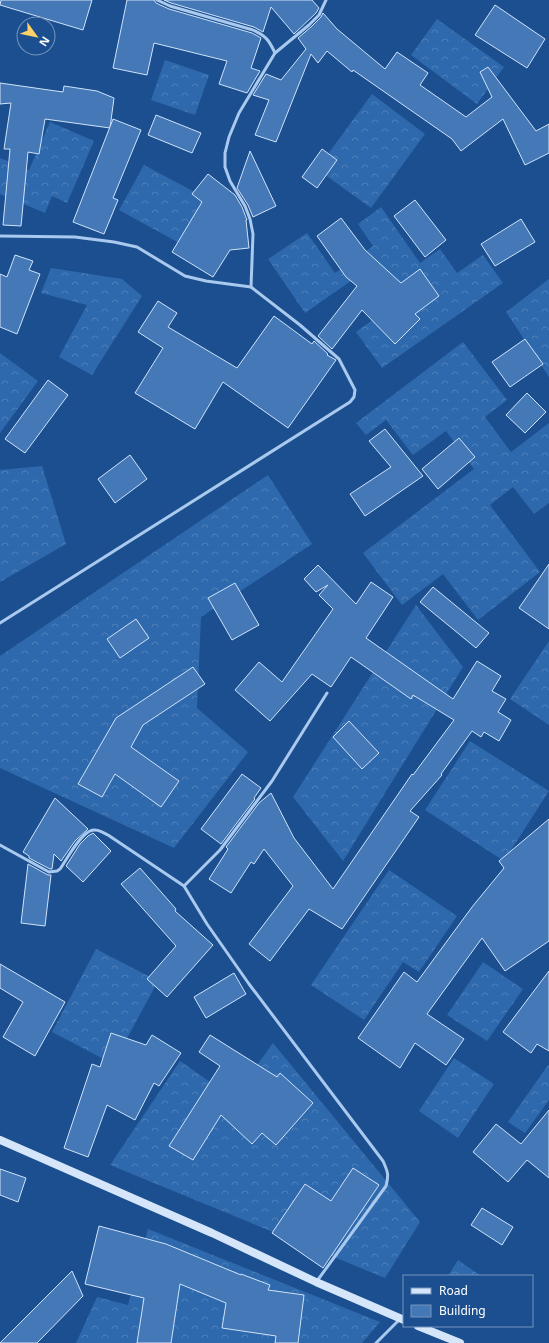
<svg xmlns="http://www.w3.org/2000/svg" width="549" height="1343" viewBox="0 0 549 1343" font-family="'Noto Sans',sans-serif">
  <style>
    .forest { fill: url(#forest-crowns) }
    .building { fill: #4478b7; stroke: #cfe3fa }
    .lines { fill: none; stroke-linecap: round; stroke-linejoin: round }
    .lane { stroke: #a9c9ee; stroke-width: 3 }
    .secondary { stroke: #d6e6fa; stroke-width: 8 }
  </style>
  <defs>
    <pattern id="forest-crowns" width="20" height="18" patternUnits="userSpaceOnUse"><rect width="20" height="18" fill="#2e69ad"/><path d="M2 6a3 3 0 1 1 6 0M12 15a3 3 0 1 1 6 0" fill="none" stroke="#4d80b9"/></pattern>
  </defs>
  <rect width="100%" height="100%" fill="#1b4f8f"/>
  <g class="forest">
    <polygon points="437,19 504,67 477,104 411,55"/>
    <polygon points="165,60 209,75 195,115 151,100"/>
    <polygon points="372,94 425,134 371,208 317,169"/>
    <polygon points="50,122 94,141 67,203 52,196 45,213 0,194 0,158 29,170"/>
    <polygon points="144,165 215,203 190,249 119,210"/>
    <polygon points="381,207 420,263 440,249 457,273 483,255 503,283 382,368 356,332 383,312 358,276 305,313 268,259 307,233 335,273 373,246 358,224"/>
    <polygon points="51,268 122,279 142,296 92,375 59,357 87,305 41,293"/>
    <polygon points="549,279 549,377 506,312"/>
    <polygon points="463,342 507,400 485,417 511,452 549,423 549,503 534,514 513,487 490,505 540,572 478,620 443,574 402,605 363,553 474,469 446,431 413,455 386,420 366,435 356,423"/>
    <polygon points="0,353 38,381 0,433"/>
    <polygon points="42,466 66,544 0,582 0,470"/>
    <polygon points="268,475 312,544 201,617 197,708 248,752 174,848 0,768 0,656"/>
    <polygon points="416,605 463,667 343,861 293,797"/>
    <polygon points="549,641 549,725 510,699"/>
    <polygon points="470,741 549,791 504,861 425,810"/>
    <polygon points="389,870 457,916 419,972 403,962 364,1020 311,985"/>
    <polygon points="96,949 158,981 113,1064 52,1032"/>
    <polygon points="483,962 523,989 487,1041 447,1015"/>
    <polygon points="273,1043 420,1222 385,1278 110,1165 180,1061 233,1098"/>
    <polygon points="454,1058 494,1084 458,1138 419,1111"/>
    <polygon points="548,1065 549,1065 549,1100 525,1133 508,1122"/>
    <polygon points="148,1229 380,1322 362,1343 76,1343 97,1297 128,1305"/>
    <polygon points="458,1260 481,1276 448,1276"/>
  </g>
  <g class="building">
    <polygon points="1,0 92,0 83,30 0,5"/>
    <polygon points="127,0 154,0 156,3 169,9 252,33 261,38 251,68 260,71 247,93 219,84 227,61 154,43 147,75 113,68"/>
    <polygon points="164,0 312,0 319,8 316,13 294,34 271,7 263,32 254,27 171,3"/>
    <polygon points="495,5 545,39 527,68 475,35"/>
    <polygon points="323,13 337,29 385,69 397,52 428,73 420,85 466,117 492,97 480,72 488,67 536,131 549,124 549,153 525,165 503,119 461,151 452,139 353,70 352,72 327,51 318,63 311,54 276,142 255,135 269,100 253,95 266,74 281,80 306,49 298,38 311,27 321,17"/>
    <polygon points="0,83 63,92 64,86 97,91 114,98 110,128 45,119 39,154 28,152 21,226 3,225 10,149 4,149 11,103 0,104"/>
    <polygon points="156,115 201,133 192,153 148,135"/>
    <polygon points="113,119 141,130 113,198 118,200 104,234 73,222"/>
    <polygon points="322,149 337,160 317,188 302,177"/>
    <polygon points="250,151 276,206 253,217 248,205 237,188"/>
    <polygon points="208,174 235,195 242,207 247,220 246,220 249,248 230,250 213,277 172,252 202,202 192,194"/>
    <polygon points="415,200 446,240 425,257 394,216"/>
    <polygon points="341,218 365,250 401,283 420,269 439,296 415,314 420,319 395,344 362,310 332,349 318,336 357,286 346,277 317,236"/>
    <polygon points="521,219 535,242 495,266 481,244"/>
    <polygon points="15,255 33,261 29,270 40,274 17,334 0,327 0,274 7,277"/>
    <polygon points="158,301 177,313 168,327 237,368 274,316 312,344 314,341 328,354 327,355 336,360 288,428 223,382 195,429 135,393 163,348 138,332"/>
    <polygon points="525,339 543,364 510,387 492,362"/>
    <polygon points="48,380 68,395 25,453 5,439"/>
    <polygon points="527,393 546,412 525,433 506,415"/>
    <polygon points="385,429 423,476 365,516 350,494 391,467 369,441"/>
    <polygon points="459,438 475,457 438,489 422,469"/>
    <polygon points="130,455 147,479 115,503 98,479"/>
    <polygon points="549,564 549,629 519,608"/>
    <polygon points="318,565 356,604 371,582 393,597 366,638 453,699 477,661 501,676 492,691 506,699 498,712 511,720 499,741 484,732 481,737 472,731 441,774 442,775 410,811 419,817 342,929 309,909 270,961 249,944 293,886 264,849 254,864 251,862 231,893 209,879 228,849 226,847 259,803 271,793 294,838 333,889 412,774 413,775 454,720 413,695 411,699 351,657 331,687 312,674 270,721 235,690 259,662 282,682 333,609 319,595 328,585 316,592 304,579"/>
    <polygon points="235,583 259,625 232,640 208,598"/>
    <polygon points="433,587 489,633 476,648 420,602"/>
    <polygon points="136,619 149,638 120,658 107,639"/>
    <polygon points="193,667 205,684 143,725 131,747 179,781 161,807 115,774 102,797 78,784 116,718"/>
    <polygon points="349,721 379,753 362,769 333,737"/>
    <polygon points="242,774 261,788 254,798 255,799 221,844 201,829"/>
    <polygon points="55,798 88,829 75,841 61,861 54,854 52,869 50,869 29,858 29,856 23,852"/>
    <polygon points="549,819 549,941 505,971 482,938 427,1014 464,1039 446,1065 415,1043 400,1068 358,1038 404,972 417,982 472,907 504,868 499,861"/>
    <polygon points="93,833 111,851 83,882 66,866 80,844 88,836"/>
    <polygon points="28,864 48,875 51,875 45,926 21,923"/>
    <polygon points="140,868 176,909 175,911 213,945 167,997 147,979 176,946 121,884"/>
    <polygon points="0,964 65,1002 35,1056 3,1037 23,1002 0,988"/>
    <polygon points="549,971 549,1051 537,1044 531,1053 503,1032"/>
    <polygon points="234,973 246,994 206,1018 194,997"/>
    <polygon points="111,1033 146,1045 152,1035 181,1053 159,1086 154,1083 135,1120 107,1105 88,1157 64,1148 92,1064 100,1067"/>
    <polygon points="210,1035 277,1077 280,1073 313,1103 276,1145 262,1133 252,1144 221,1115 193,1160 169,1146 220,1066 199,1052"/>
    <polygon points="549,1110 549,1178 527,1160 508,1182 473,1152 496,1124 521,1144"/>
    <polygon points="353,1168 379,1185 323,1268 272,1233 305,1184 331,1201"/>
    <polygon points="0,1169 26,1178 18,1202 0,1195"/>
    <polygon points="482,1208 513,1227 502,1245 471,1225"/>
    <polygon points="99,1226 166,1244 241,1275 241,1274 270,1285 268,1290 304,1295 298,1343 275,1343 276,1336 222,1328 226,1303 180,1284 171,1343 137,1343 144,1298 85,1284"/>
    <polygon points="72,1271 83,1296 37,1343 0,1343"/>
  </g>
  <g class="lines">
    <g class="lane">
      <path d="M157,0L170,6L253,30C266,36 269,40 275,53"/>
      <polyline points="0,236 75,237 114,242 137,247 185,276 206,281 251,287"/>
      <polyline points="0,623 350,402 354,397 355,390 339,359 300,325 251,287 253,234 250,219 245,206 230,181 225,167 225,153 229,137 239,113 275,53 309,25 319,15 326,0"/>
      <path d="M0,845L49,872L57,871L60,869C67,859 79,836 90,831C96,828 102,832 108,835L184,886L207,924L249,984L383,1161C388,1172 389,1175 386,1186L317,1281"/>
      <polyline points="184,886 220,850 272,781 327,693"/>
      <polyline points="376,1343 399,1320"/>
    </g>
    <g class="secondary">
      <polyline points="0,1140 212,1233 316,1282 404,1320"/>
      <polyline points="418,1326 460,1343"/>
    </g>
  </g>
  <rect x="403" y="1275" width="130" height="52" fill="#1b4f8f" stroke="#7695bc"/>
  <rect x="411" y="1288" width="20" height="6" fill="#d6e6fa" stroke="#7695bc"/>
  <text x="439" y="1295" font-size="12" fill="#ffffff">Road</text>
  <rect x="411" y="1305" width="20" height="12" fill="#4478b7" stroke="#7695bc"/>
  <text x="439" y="1315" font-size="12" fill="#ffffff">Building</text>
  <g transform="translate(36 36) rotate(123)"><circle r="19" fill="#1b4f8f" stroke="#7695bc"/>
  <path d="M0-3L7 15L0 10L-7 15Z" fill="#ffd166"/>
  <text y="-6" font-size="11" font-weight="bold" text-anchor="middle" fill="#ffffff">N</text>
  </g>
</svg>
